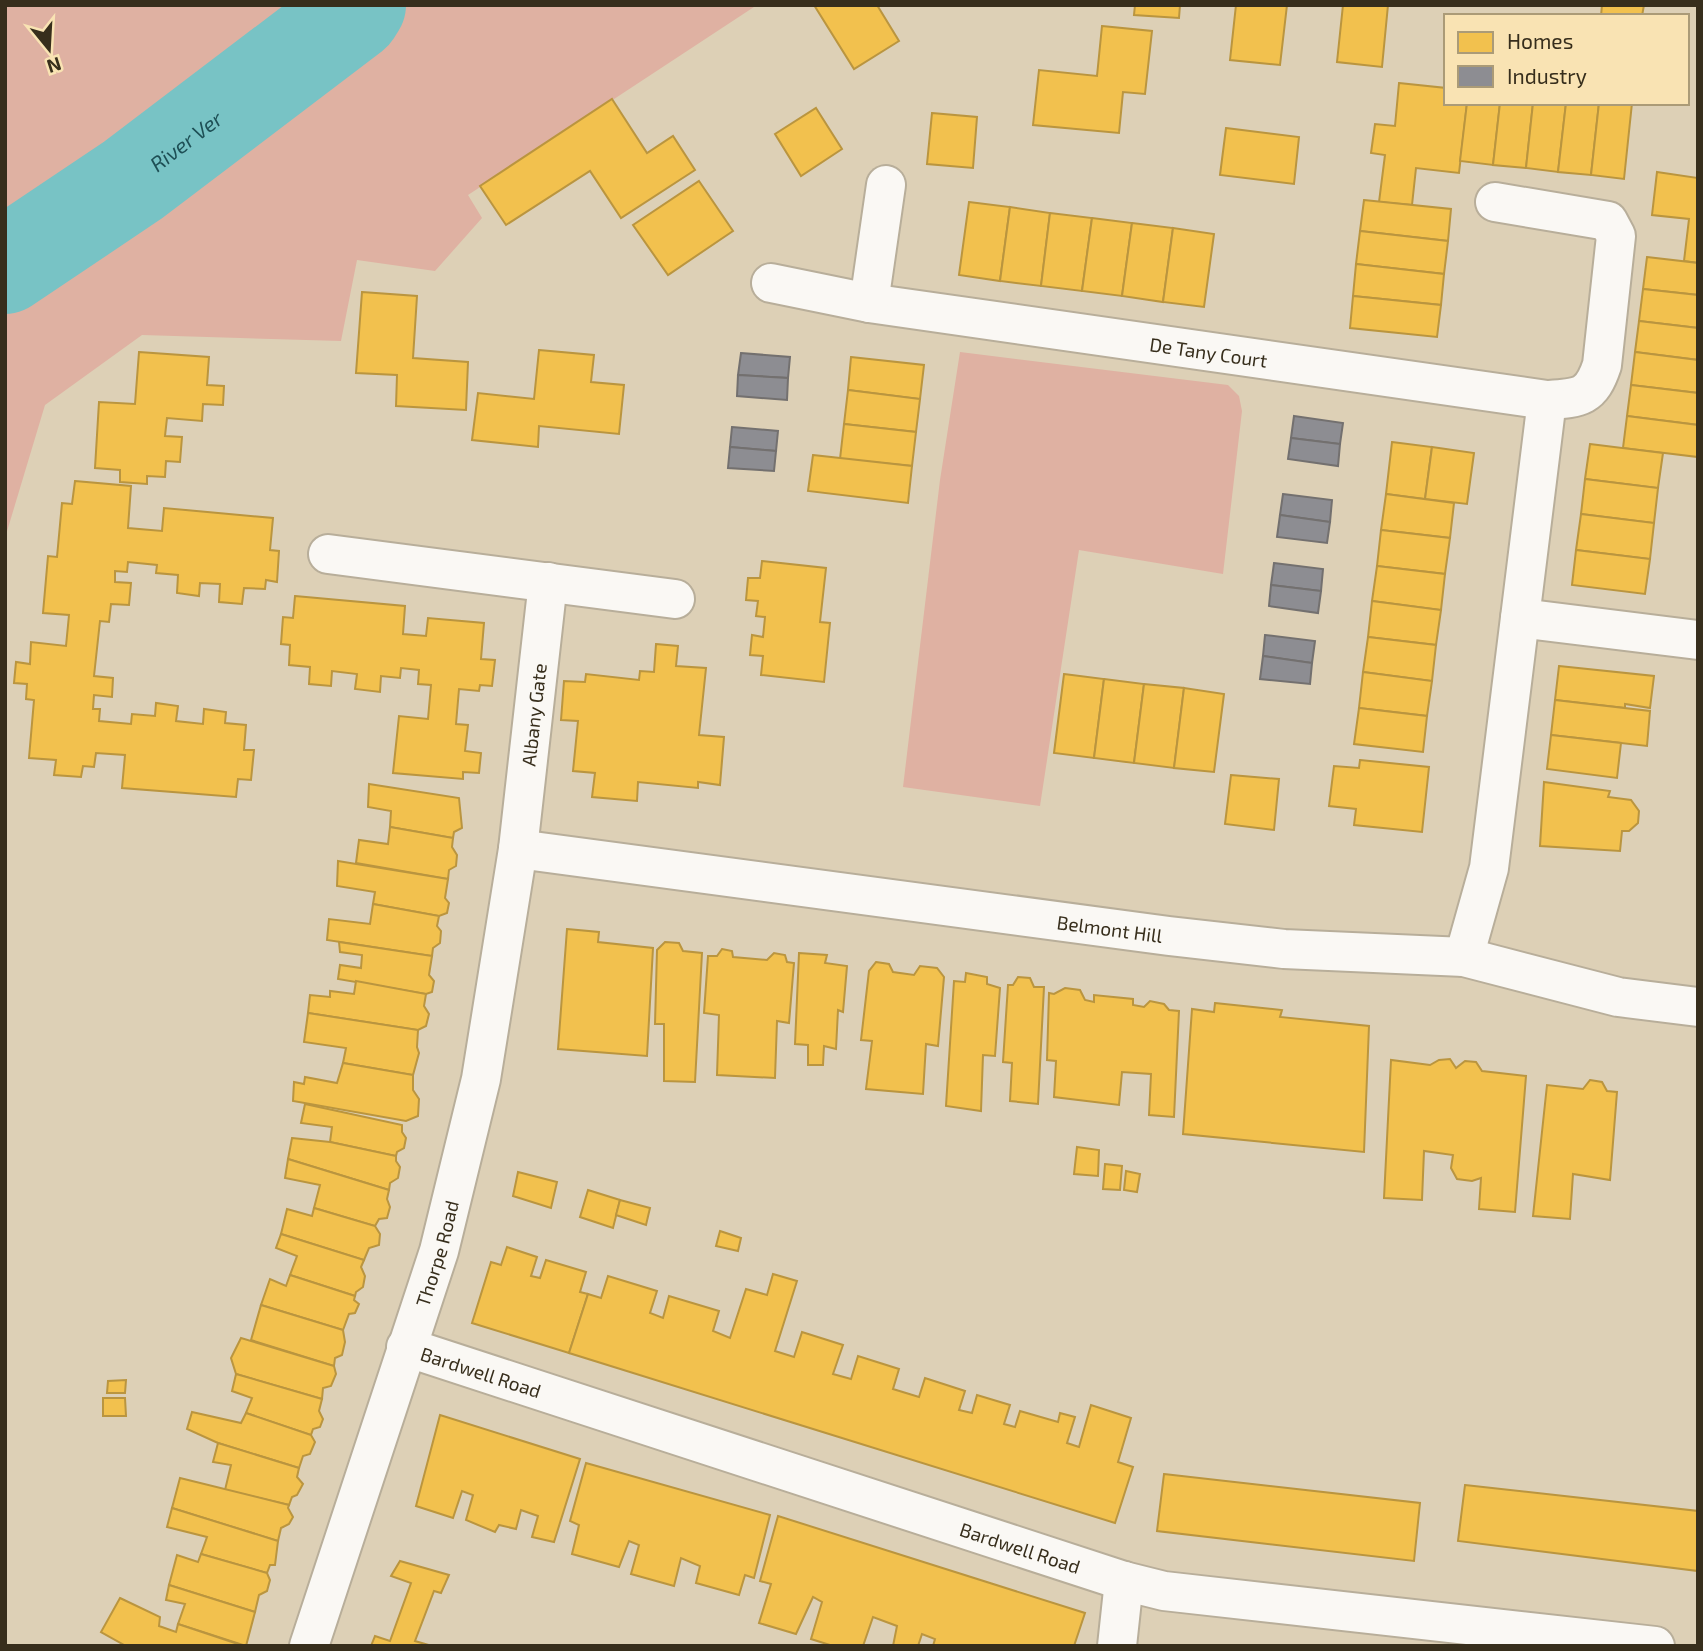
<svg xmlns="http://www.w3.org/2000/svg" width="1703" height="1651" viewBox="0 0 1703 1651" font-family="'Exo 2',sans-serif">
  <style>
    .green { fill: #dfb1a2 }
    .homes { fill: #f2c14e; stroke: #ba953f; stroke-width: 2 }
    .industry { fill: #8d8d92; stroke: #73706f; stroke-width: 2 }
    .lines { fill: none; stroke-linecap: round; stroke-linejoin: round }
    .river { stroke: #78c3c5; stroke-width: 96 }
    .street-casing { stroke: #b8ae9a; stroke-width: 42 }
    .street { stroke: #faf8f4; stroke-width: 38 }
    .labels { text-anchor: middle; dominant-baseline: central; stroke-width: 7; stroke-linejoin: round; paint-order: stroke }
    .street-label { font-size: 19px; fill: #372e1c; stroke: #f9e3b3 }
    .water-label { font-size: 21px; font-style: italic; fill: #1e4f55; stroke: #f9e3b3 }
  </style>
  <rect width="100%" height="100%" fill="#ddd0b6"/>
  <g class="green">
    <polygon points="5,5 757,5 468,195 482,218 435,271 357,260 341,341 142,335 45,405 5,538"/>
    <polygon points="960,352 1228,385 1239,396 1242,411 1223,574 1079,550 1040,806 903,787 940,480"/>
  </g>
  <g class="homes">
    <polygon points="814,5 877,5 899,41 854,69"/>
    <polygon points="1135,5 1180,5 1179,18 1134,15"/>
    <polygon points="1236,5 1287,5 1280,65 1230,60"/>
    <polygon points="1343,5 1388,5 1382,67 1337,62"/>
    <polygon points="1602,5 1644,5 1642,16 1601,16"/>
    <polygon points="1102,26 1152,31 1145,94 1123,92 1119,133 1033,125 1039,70 1097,76"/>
    <polygon points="1399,83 1446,88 1446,103 1467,103 1459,173 1416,168 1412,205 1379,202 1385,155 1371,153 1375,124 1395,126"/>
    <polygon points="612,99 647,153 673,136 695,170 621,218 590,171 506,225 480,186"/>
    <polygon points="1467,103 1500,103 1493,165 1460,161"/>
    <polygon points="1500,103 1533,103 1526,168 1493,165"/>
    <polygon points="1533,103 1566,103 1558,172 1526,168"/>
    <polygon points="1566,103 1599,103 1591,175 1558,172"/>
    <polygon points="1599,103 1632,103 1624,179 1591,175"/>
    <polygon points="816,108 842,149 801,176 775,134"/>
    <polygon points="932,113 977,117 973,168 927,164"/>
    <polygon points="1226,128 1299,137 1294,184 1220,175"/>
    <polygon points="1657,172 1698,178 1698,263 1684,261 1689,219 1652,215"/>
    <polygon points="699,181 733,231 668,275 633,225"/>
    <polygon points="1364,200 1451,209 1448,241 1360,231"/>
    <polygon points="969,202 1010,207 1000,281 959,275"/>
    <polygon points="1010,207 1050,213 1041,286 1000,281"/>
    <polygon points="1050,213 1092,218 1082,291 1041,286"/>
    <polygon points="1092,218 1132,223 1122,296 1082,291"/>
    <polygon points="1132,223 1173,228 1163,302 1122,296"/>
    <polygon points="1173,228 1214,234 1204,307 1163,302"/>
    <polygon points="1360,231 1448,241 1444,274 1356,264"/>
    <polygon points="1647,257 1698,263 1698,295 1643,289"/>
    <polygon points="1356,264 1444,274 1441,305 1353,296"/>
    <polygon points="1643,289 1698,295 1698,328 1639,321"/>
    <polygon points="362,292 417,296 413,358 468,362 466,410 396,406 397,375 356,373"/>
    <polygon points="1353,296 1441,305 1437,337 1350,328"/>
    <polygon points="1639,321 1698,328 1698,360 1635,352"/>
    <polygon points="539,350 594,355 591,382 624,385 619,434 539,426 538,447 472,440 478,393 534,399"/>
    <polygon points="139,352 209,357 207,385 224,386 223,405 203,404 202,421 167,418 165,436 182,437 180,462 166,461 165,477 147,476 147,484 120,482 120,470 95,468 99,402 135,404"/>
    <polygon points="1635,352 1698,360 1698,393 1631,385"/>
    <polygon points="851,357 924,365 920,399 848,390"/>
    <polygon points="1631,385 1698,393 1698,425 1627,416"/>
    <polygon points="848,390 920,399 916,432 844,424"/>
    <polygon points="1627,416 1698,425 1698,457 1623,448"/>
    <polygon points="844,424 916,432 912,466 840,459"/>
    <polygon points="1392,442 1432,447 1425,499 1386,494"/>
    <polygon points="1590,444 1663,453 1658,488 1585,479"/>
    <polygon points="1432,447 1474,453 1467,504 1425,499"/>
    <polygon points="813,455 912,466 908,503 808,491"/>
    <polygon points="1585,479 1658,488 1654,523 1581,514"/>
    <polygon points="75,481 131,486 128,528 162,531 164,508 273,518 270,550 279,551 277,582 266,580 265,589 244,588 242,604 219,602 220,584 200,583 199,596 177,593 178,575 156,573 157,565 128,562 127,572 115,571 115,582 131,583 129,605 111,604 109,622 100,621 94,676 113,678 112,697 94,695 93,709 100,709 99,721 131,724 132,714 155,716 156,703 178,706 176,721 203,724 204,709 226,712 225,723 246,725 244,750 254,750 251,780 238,779 236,797 122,788 125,755 96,753 94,767 83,766 81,777 54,775 56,760 29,758 34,700 26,699 27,684 14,683 16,662 30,664 31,642 66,646 69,615 43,613 48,556 57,557 62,503 72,504"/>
    <polygon points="1386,494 1454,503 1450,538 1381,530"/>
    <polygon points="1581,514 1654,523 1650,559 1576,550"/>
    <polygon points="1381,530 1450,538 1445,574 1377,566"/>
    <polygon points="1576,550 1650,559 1645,594 1572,585"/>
    <polygon points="762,561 826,568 820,622 830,623 824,682 761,675 763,656 750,655 752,635 763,637 765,617 756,616 758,601 746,600 748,578 760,578"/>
    <polygon points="1377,566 1445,574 1441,610 1372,601"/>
    <polygon points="295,596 405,606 403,634 426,636 428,618 484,623 481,659 495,660 492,686 480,685 479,691 459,689 456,724 468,725 465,751 481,753 479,773 463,772 463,779 393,773 399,716 428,719 431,685 418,684 419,670 401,668 400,678 381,676 380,692 355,689 357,674 332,671 331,686 309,684 310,667 289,665 290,645 281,644 283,617 293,618"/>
    <polygon points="1372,601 1441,610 1436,645 1368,637"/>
    <polygon points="1368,637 1436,645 1432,681 1363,672"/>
    <polygon points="656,644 678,646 676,666 706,668 699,735 724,737 720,785 698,782 698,788 638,782 637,801 592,797 595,773 573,771 578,721 561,720 564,681 585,682 586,674 639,680 640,671 654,672"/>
    <polygon points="1559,666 1654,676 1650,708 1625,704 1625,708 1555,700"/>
    <polygon points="1363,672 1432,681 1427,716 1359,708"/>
    <polygon points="1064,674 1104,679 1094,758 1054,753"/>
    <polygon points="1104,679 1144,684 1134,763 1094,758"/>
    <polygon points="1144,684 1184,688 1174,768 1134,763"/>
    <polygon points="1184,688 1224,694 1214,772 1174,768"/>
    <polygon points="1555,700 1650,711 1647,746 1551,735"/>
    <polygon points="1359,708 1427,716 1423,752 1354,744"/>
    <polygon points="1551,735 1621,743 1617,778 1547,769"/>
    <polygon points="1360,760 1429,767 1422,832 1354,825 1356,809 1329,806 1334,766 1359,768"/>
    <polygon points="1231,775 1279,779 1274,830 1225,824"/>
    <polygon points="1544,782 1610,791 1608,797 1631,800 1639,811 1638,823 1629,831 1622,831 1620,851 1540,846"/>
    <polygon points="369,784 459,798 462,828 454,832 453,838 390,827 391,811 368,807"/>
    <polygon points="390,827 453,838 452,847 457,855 456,866 449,870 448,879 356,863 359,840 388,844"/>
    <polygon points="338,861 448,879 445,898 449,903 447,913 439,916 373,904 375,892 337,886"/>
    <polygon points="373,904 439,916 437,926 441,931 440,943 433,948 432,956 327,940 329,919 370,924"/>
    <polygon points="567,929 599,932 598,942 653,948 647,1056 558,1049"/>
    <polygon points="339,942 432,956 429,975 434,981 432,992 426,994 338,979 340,965 361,968 362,955 340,952"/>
    <polygon points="665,942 679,943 683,951 702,953 695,1082 664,1081 664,1024 655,1024 657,950"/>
    <polygon points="722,949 732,951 733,957 767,960 774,953 785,955 787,962 794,963 789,1023 777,1021 775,1078 717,1075 719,1015 704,1013 708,956 717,956"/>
    <polygon points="799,953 827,955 825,963 847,966 843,1012 838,1010 836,1049 824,1046 823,1065 808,1065 808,1045 795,1044"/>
    <polygon points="876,962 889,964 893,972 914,975 920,966 937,968 944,977 938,1046 926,1044 923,1094 866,1089 872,1041 861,1040 869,971"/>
    <polygon points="966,973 987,977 987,984 1000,988 995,1056 983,1055 981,1111 946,1106 954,981 965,982"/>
    <polygon points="1018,977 1030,978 1034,987 1044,987 1038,1104 1010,1101 1012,1063 1003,1062 1008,985 1013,985"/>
    <polygon points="356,981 426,994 424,1006 429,1014 426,1026 418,1030 308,1013 310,995 330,997 330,991 354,994"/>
    <polygon points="1065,988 1080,990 1085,1000 1094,1002 1094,995 1133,999 1133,1005 1144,1007 1150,1001 1164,1004 1169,1010 1179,1011 1174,1117 1149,1115 1151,1074 1122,1072 1119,1105 1054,1097 1056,1061 1047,1060 1049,993 1054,994"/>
    <polygon points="1215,1003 1282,1010 1280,1017 1369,1026 1364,1152 1183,1134 1192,1009 1214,1012"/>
    <polygon points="308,1013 418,1030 417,1047 419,1053 413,1075 343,1063 346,1048 304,1042"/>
    <polygon points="1450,1059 1456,1068 1465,1061 1476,1062 1482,1071 1526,1076 1515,1212 1479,1209 1481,1178 1472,1181 1457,1179 1451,1168 1453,1155 1424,1151 1422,1200 1384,1198 1391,1060 1430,1065 1439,1060"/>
    <polygon points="343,1063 413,1075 413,1090 419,1099 418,1116 406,1121 293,1101 294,1082 304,1084 305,1077 337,1083"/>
    <polygon points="1590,1080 1602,1082 1607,1091 1617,1092 1610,1180 1573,1174 1570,1219 1533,1216 1547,1085 1583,1089"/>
    <polygon points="305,1104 402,1125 402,1132 406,1138 404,1148 397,1152 396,1156 330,1142 332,1127 301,1123"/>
    <polygon points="292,1138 330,1142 396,1156 396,1161 400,1167 398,1178 390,1183 389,1190 288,1159"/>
    <polygon points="1077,1147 1099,1150 1098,1176 1074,1174"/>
    <polygon points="288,1159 389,1190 387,1199 390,1207 387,1218 379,1219 375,1226 314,1208 320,1185 285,1178"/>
    <polygon points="1105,1164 1122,1166 1120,1190 1103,1189"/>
    <polygon points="1126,1171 1140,1174 1137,1192 1124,1190"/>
    <polygon points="518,1172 557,1182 551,1208 513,1196"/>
    <polygon points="588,1190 620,1200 613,1228 580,1217"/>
    <polygon points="620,1200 650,1208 646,1225 616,1215"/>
    <polygon points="314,1208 375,1226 380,1234 379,1245 369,1248 364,1260 281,1234 287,1209 312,1216"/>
    <polygon points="720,1231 741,1238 738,1251 716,1246"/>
    <polygon points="281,1234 364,1260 361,1267 365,1276 363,1287 356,1292 355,1296 290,1275 297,1256 276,1248"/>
    <polygon points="507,1247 537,1257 531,1276 540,1278 546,1260 586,1272 580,1292 588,1294 569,1353 472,1323 491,1262 501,1265"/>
    <polygon points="773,1274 797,1281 775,1351 794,1357 802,1332 843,1345 833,1374 851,1379 858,1356 899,1369 893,1389 919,1397 925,1378 965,1391 959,1410 972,1413 977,1395 1010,1405 1004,1424 1015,1427 1020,1411 1058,1422 1060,1413 1075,1417 1067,1443 1079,1447 1091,1405 1131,1418 1118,1462 1133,1467 1115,1523 569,1353 588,1294 601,1298 608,1276 657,1291 650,1313 663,1318 669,1296 719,1311 713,1331 730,1338 746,1289 767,1295"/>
    <polygon points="290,1275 355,1296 354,1300 359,1304 355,1313 349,1314 343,1330 261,1305 270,1279 286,1286"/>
    <polygon points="261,1305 343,1330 345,1342 342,1355 335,1358 334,1366 251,1340"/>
    <polygon points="241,1338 334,1366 336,1374 331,1386 323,1388 322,1399 236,1374 231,1358"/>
    <polygon points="236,1374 322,1399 319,1411 323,1419 320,1427 313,1429 311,1435 246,1413 252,1398 232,1391"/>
    <polygon points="126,1380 125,1393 107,1393 108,1381"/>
    <polygon points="103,1398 125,1398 126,1416 103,1416"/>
    <polygon points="192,1412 241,1423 246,1413 311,1435 315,1442 310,1454 303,1456 299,1468 218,1443 187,1429"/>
    <polygon points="440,1415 580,1459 554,1542 532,1537 538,1516 521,1510 516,1529 499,1525 495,1532 466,1520 473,1495 462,1491 453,1518 416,1506"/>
    <polygon points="218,1443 299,1468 297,1477 303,1484 297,1495 292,1497 289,1505 225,1490 231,1465 213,1462"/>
    <polygon points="586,1463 770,1515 754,1578 745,1575 739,1595 696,1583 700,1566 681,1558 674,1586 631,1574 639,1545 629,1541 619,1567 572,1554 579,1525 570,1521"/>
    <polygon points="1164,1474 1420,1503 1414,1561 1157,1531"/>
    <polygon points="180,1478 289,1505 288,1508 293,1517 289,1524 281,1528 278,1541 172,1508"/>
    <polygon points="1465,1485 1698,1511 1698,1571 1458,1541"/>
    <polygon points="172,1508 278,1541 275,1565 270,1565 267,1573 201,1554 207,1537 167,1527"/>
    <polygon points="778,1516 1085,1613 1074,1646 933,1646 935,1639 922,1634 918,1646 893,1646 897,1626 873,1617 863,1646 833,1646 811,1639 822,1602 813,1597 796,1634 759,1623 771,1584 760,1581"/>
    <polygon points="201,1554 267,1573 270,1580 267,1591 259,1595 255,1612 169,1585 177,1555 198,1562"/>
    <polygon points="400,1561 449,1575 441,1593 434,1591 415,1641 432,1646 371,1646 375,1636 390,1641 411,1583 391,1576"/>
    <polygon points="169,1585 255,1612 246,1646 178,1624 185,1604 166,1600"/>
    <polygon points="120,1598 160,1617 159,1626 176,1632 178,1624 244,1646 126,1646 101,1632"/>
  </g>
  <g class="industry">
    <polygon points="741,353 790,357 788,378 738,375"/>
    <polygon points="738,375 788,378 787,400 737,396"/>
    <polygon points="1294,416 1343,423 1340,444 1291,438"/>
    <polygon points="732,427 778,431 776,451 730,447"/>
    <polygon points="1291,438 1340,444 1338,466 1288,459"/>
    <polygon points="730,447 776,451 774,471 728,468"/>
    <polygon points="1283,494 1332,500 1330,522 1280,515"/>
    <polygon points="1280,515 1330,522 1327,543 1277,537"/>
    <polygon points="1274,563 1323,569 1321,591 1271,585"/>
    <polygon points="1271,585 1321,591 1318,613 1269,606"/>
    <polygon points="1265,635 1315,641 1312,663 1263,656"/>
    <polygon points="1263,656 1312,663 1310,684 1260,679"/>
  </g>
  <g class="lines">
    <path class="river" id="s1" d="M5,266L133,180L353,13L358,5"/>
    <g class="street-casing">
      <g id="street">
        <path d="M1495,202L1608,221L1616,236L1602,365C1591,398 1580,398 1547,400"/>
        <path id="s2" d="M771,283L869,303L1547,400L1489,868L1464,957"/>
        <polyline points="869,303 886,185"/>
        <polyline points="328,554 675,599"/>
        <polyline points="1520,618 1698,640"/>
        <path id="s3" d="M518,849L1169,936L1284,949L1464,957L1618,997L1698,1007"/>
        <path id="s4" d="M406,1347L1124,1581L1164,1591L1655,1646"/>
        <path id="s5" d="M309,1646L439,1251L481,1079L518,849L548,582"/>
        <polyline points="1117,1646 1124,1581"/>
      </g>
    </g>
    <use href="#street" class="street"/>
  </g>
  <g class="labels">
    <g class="street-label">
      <text stroke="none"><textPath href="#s2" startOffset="443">De Tany Court</textPath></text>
      <text stroke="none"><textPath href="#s5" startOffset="961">Albany Gate</textPath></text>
      <text stroke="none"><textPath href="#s3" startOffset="597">Belmont Hill</textPath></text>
      <text stroke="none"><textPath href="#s5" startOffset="413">Thorpe Road</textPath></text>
      <text stroke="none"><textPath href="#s4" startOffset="79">Bardwell Road</textPath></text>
      <text stroke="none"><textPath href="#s4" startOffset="646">Bardwell Road</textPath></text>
    </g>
    <g class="water-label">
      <text stroke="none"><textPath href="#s1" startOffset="220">River Ver</textPath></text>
    </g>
  </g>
  <rect width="1703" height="1651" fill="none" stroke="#372e1c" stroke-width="14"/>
  <rect x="1444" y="14" width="245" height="91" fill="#f9e3b3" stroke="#ab9b77" stroke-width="2"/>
  <rect x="1458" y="32" width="35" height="21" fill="#f2c14e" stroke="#ab9b77" stroke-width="2"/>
  <text x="1507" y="49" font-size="21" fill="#372e1c">Homes</text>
  <rect x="1458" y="66" width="35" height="21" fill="#8d8d92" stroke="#ab9b77" stroke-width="2"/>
  <text x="1507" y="84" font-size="21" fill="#372e1c">Industry</text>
  <g transform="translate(49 49) rotate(162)" stroke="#f9e3b3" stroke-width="5" paint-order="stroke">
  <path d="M0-5L12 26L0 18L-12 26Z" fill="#372e1c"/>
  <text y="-10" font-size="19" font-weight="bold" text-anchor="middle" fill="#372e1c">N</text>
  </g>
</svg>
